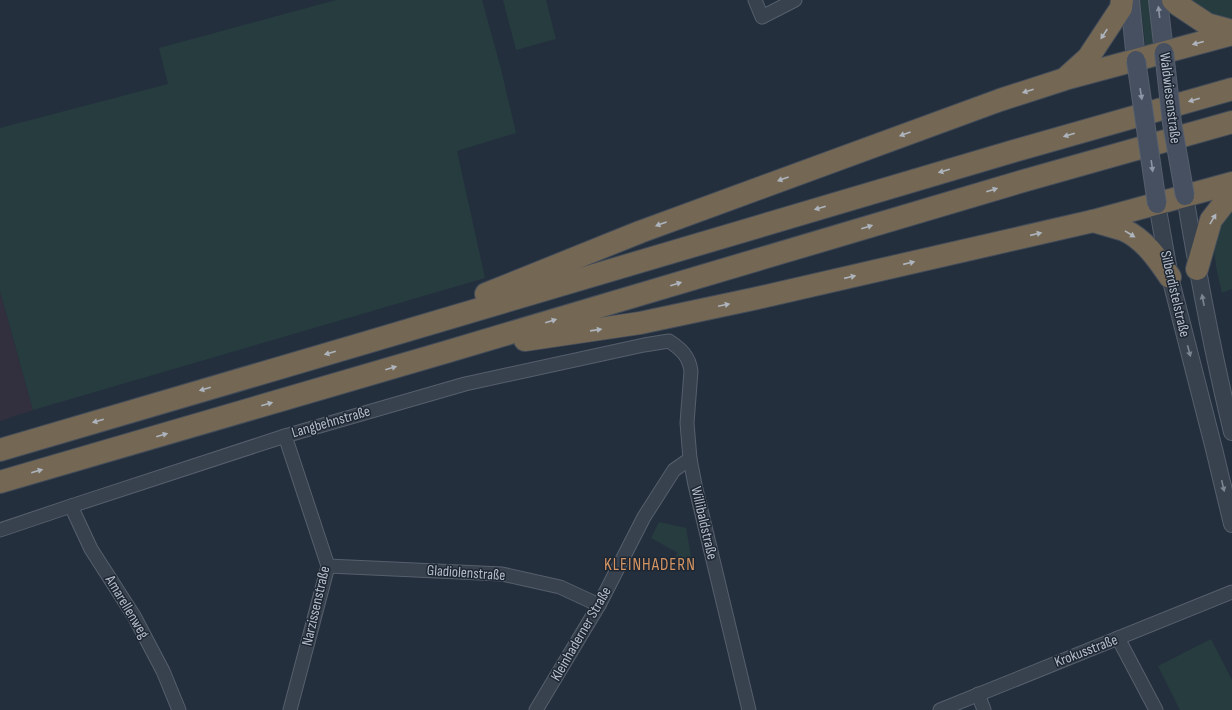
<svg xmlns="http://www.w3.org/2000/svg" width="1232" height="710" viewBox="0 0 1232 710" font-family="'Sofia Sans Condensed',sans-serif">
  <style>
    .medical { fill: #32303f }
    .green { fill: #263c3f }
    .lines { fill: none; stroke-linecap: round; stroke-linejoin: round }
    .minor-casing { stroke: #565f6c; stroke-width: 15 }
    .tertiary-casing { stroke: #565f6c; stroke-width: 18 }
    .secondary-casing { stroke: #565f6c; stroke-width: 20 }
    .motorway-casing { stroke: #434c59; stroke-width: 24 }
    .minor { stroke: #38414e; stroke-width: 13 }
    .tertiary { stroke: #38414e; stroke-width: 16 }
    .secondary { stroke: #465061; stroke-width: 18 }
    .motorway { stroke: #746855; stroke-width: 22 }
    .secondary-bridge-casing { stroke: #565f6c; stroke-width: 20; stroke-linecap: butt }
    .secondary-bridge { stroke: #465061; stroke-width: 18 }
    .oneway { fill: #8e96a5 }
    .oneway2 { fill: #aeb4bd }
    .oneway3 { fill: #7c8592 }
    .labels { text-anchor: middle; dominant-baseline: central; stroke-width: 3; stroke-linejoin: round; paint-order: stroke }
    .street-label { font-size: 15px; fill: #b4bcc9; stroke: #1d2633 }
    .quarter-label { font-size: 17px; letter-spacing: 1px; fill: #d59563; stroke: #1d2633 }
  </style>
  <rect width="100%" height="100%" fill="#242f3e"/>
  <polygon class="medical" points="0,291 33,410 0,421"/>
  <g class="green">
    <polygon points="336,0 482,0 501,69 516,133 457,151 485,278 33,410 0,291 0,128 168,84 159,48"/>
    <polygon points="503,0 546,0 556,39 516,50"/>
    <polygon points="1140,0 1152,0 1158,47 1146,50"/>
    <polygon points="1190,0 1232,0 1232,22 1221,24"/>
    <path d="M1232,210V289L1222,293C1217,270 1208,243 1222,222C1225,217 1229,214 1232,210Z"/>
    <polygon points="659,522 686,528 692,561 684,570 674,559 678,553 651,538"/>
    <polygon points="1211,639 1232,680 1232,710 1180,710 1158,666"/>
  </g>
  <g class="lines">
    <g class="minor-casing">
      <g id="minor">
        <polyline points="755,0 762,17 795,0"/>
        <polyline points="285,436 328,566 290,710"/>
        <polyline points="71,506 91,549 134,616 163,671 179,710"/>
        <path d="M0,530L71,506L285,436L465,384L644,345L669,341C681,349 689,356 691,371L687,423L690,459L695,485L749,710"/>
        <polyline points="328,566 502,574 560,587 599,605"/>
        <polyline points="1118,638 1156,710"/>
        <polyline points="978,694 984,710"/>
        <polyline points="536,710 599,605 644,517 674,470 690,459"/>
        <polyline points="940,710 1232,592"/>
      </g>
    </g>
    <g class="tertiary-casing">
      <g id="tertiary">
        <path d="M1185,196C1198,275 1213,354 1232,432"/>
        <polyline points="1157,204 1170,277 1214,449 1232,524"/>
      </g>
    </g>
    <g class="secondary-casing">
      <g id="secondary">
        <polyline points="1130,0 1136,60"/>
        <polyline points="1158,0 1164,52"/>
      </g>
    </g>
    <g class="motorway-casing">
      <g id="motorway">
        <polyline points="1173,0 1177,4 1207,24 1232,31"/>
        <polyline points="1067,77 1088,58 1121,8 1122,0"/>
        <path d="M1093,221C1103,224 1114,227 1124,230C1144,239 1158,259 1170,277"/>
        <polyline points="1197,269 1211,220 1232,193"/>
        <polyline points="486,294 640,232 1000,100 1065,79 1232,34"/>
        <polyline points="525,340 640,323 753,299 1093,221 1232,183"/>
        <polyline points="0,450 368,342 1014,151 1232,89"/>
        <polyline points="0,482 446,352 1023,181 1232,122"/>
      </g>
    </g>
    <use href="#minor" class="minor"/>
    <use href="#tertiary" class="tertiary"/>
    <use href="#secondary" class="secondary"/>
    <use href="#motorway" class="motorway"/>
    <g class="secondary-bridge-casing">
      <g id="secondary-bridge">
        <polyline points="1164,52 1172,123 1185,196"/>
        <polyline points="1136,60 1157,204"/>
      </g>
    </g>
    <use href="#secondary-bridge" class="secondary-bridge"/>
  </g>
  <defs><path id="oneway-solid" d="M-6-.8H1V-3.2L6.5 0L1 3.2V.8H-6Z"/></defs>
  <g class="oneway">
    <use href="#oneway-solid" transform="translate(1159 12) rotate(-97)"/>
    <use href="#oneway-solid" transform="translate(1141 94) rotate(81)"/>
    <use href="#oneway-solid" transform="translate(1152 166) rotate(82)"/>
  </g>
  <g class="oneway2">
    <use href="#oneway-solid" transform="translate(1104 34) rotate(123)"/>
    <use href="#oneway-solid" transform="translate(1198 43) rotate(165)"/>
    <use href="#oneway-solid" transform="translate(1028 91) rotate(162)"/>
    <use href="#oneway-solid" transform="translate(1194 100) rotate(164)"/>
    <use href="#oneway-solid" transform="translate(905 134) rotate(160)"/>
    <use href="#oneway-solid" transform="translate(1069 135) rotate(164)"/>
    <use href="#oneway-solid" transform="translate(944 171) rotate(164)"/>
    <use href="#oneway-solid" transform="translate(783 179) rotate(160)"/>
    <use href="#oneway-solid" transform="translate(992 190) rotate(-17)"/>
    <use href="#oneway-solid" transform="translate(820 208) rotate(164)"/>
    <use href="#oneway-solid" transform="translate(1213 219) rotate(-59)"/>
    <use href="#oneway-solid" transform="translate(661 224) rotate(160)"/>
    <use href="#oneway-solid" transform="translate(867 227) rotate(-17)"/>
    <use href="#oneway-solid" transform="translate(1036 234) rotate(-13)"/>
    <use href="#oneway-solid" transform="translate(1130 234) rotate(32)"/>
    <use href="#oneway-solid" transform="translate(909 263) rotate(-13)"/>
    <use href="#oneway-solid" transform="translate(850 277) rotate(-13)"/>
    <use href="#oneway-solid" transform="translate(676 284) rotate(-17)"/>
    <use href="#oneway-solid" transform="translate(724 305) rotate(-12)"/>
    <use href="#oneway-solid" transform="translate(551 321) rotate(-17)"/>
    <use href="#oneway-solid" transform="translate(596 330) rotate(-8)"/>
    <use href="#oneway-solid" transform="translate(330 353) rotate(164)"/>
    <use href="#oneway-solid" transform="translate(391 368) rotate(-16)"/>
    <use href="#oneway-solid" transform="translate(205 389) rotate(164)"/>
    <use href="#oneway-solid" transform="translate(267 404) rotate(-16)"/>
    <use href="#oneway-solid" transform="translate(98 421) rotate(164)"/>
    <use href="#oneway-solid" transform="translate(162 435) rotate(-16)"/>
    <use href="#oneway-solid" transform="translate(37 471) rotate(-16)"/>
  </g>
  <g class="oneway3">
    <use href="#oneway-solid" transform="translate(1203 300) rotate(-101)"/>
    <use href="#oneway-solid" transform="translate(1189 351) rotate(75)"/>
    <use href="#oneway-solid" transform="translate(1223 486) rotate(77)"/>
  </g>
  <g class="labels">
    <g class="street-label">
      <text transform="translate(1170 98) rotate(83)">Waldwiesenstraße</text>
      <text transform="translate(1175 294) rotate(77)">Silberdistelstraße</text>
      <text transform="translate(331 422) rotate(-16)">Langbehnstraße</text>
      <text transform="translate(704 523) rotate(77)">Willibaldstraße</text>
      <text transform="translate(466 573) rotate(4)">Gladiolenstraße</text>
      <text transform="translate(316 606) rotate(-77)">Narzissenstraße</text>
      <text transform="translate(127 607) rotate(59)">Amarellenweg</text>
      <text transform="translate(581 634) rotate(-60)">Kleinhaderner Straße</text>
      <text transform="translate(1086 651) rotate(-21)">Krokusstraße</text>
    </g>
    <g class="quarter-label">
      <text x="650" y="565">KLEINHADERN</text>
    </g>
  </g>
</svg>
